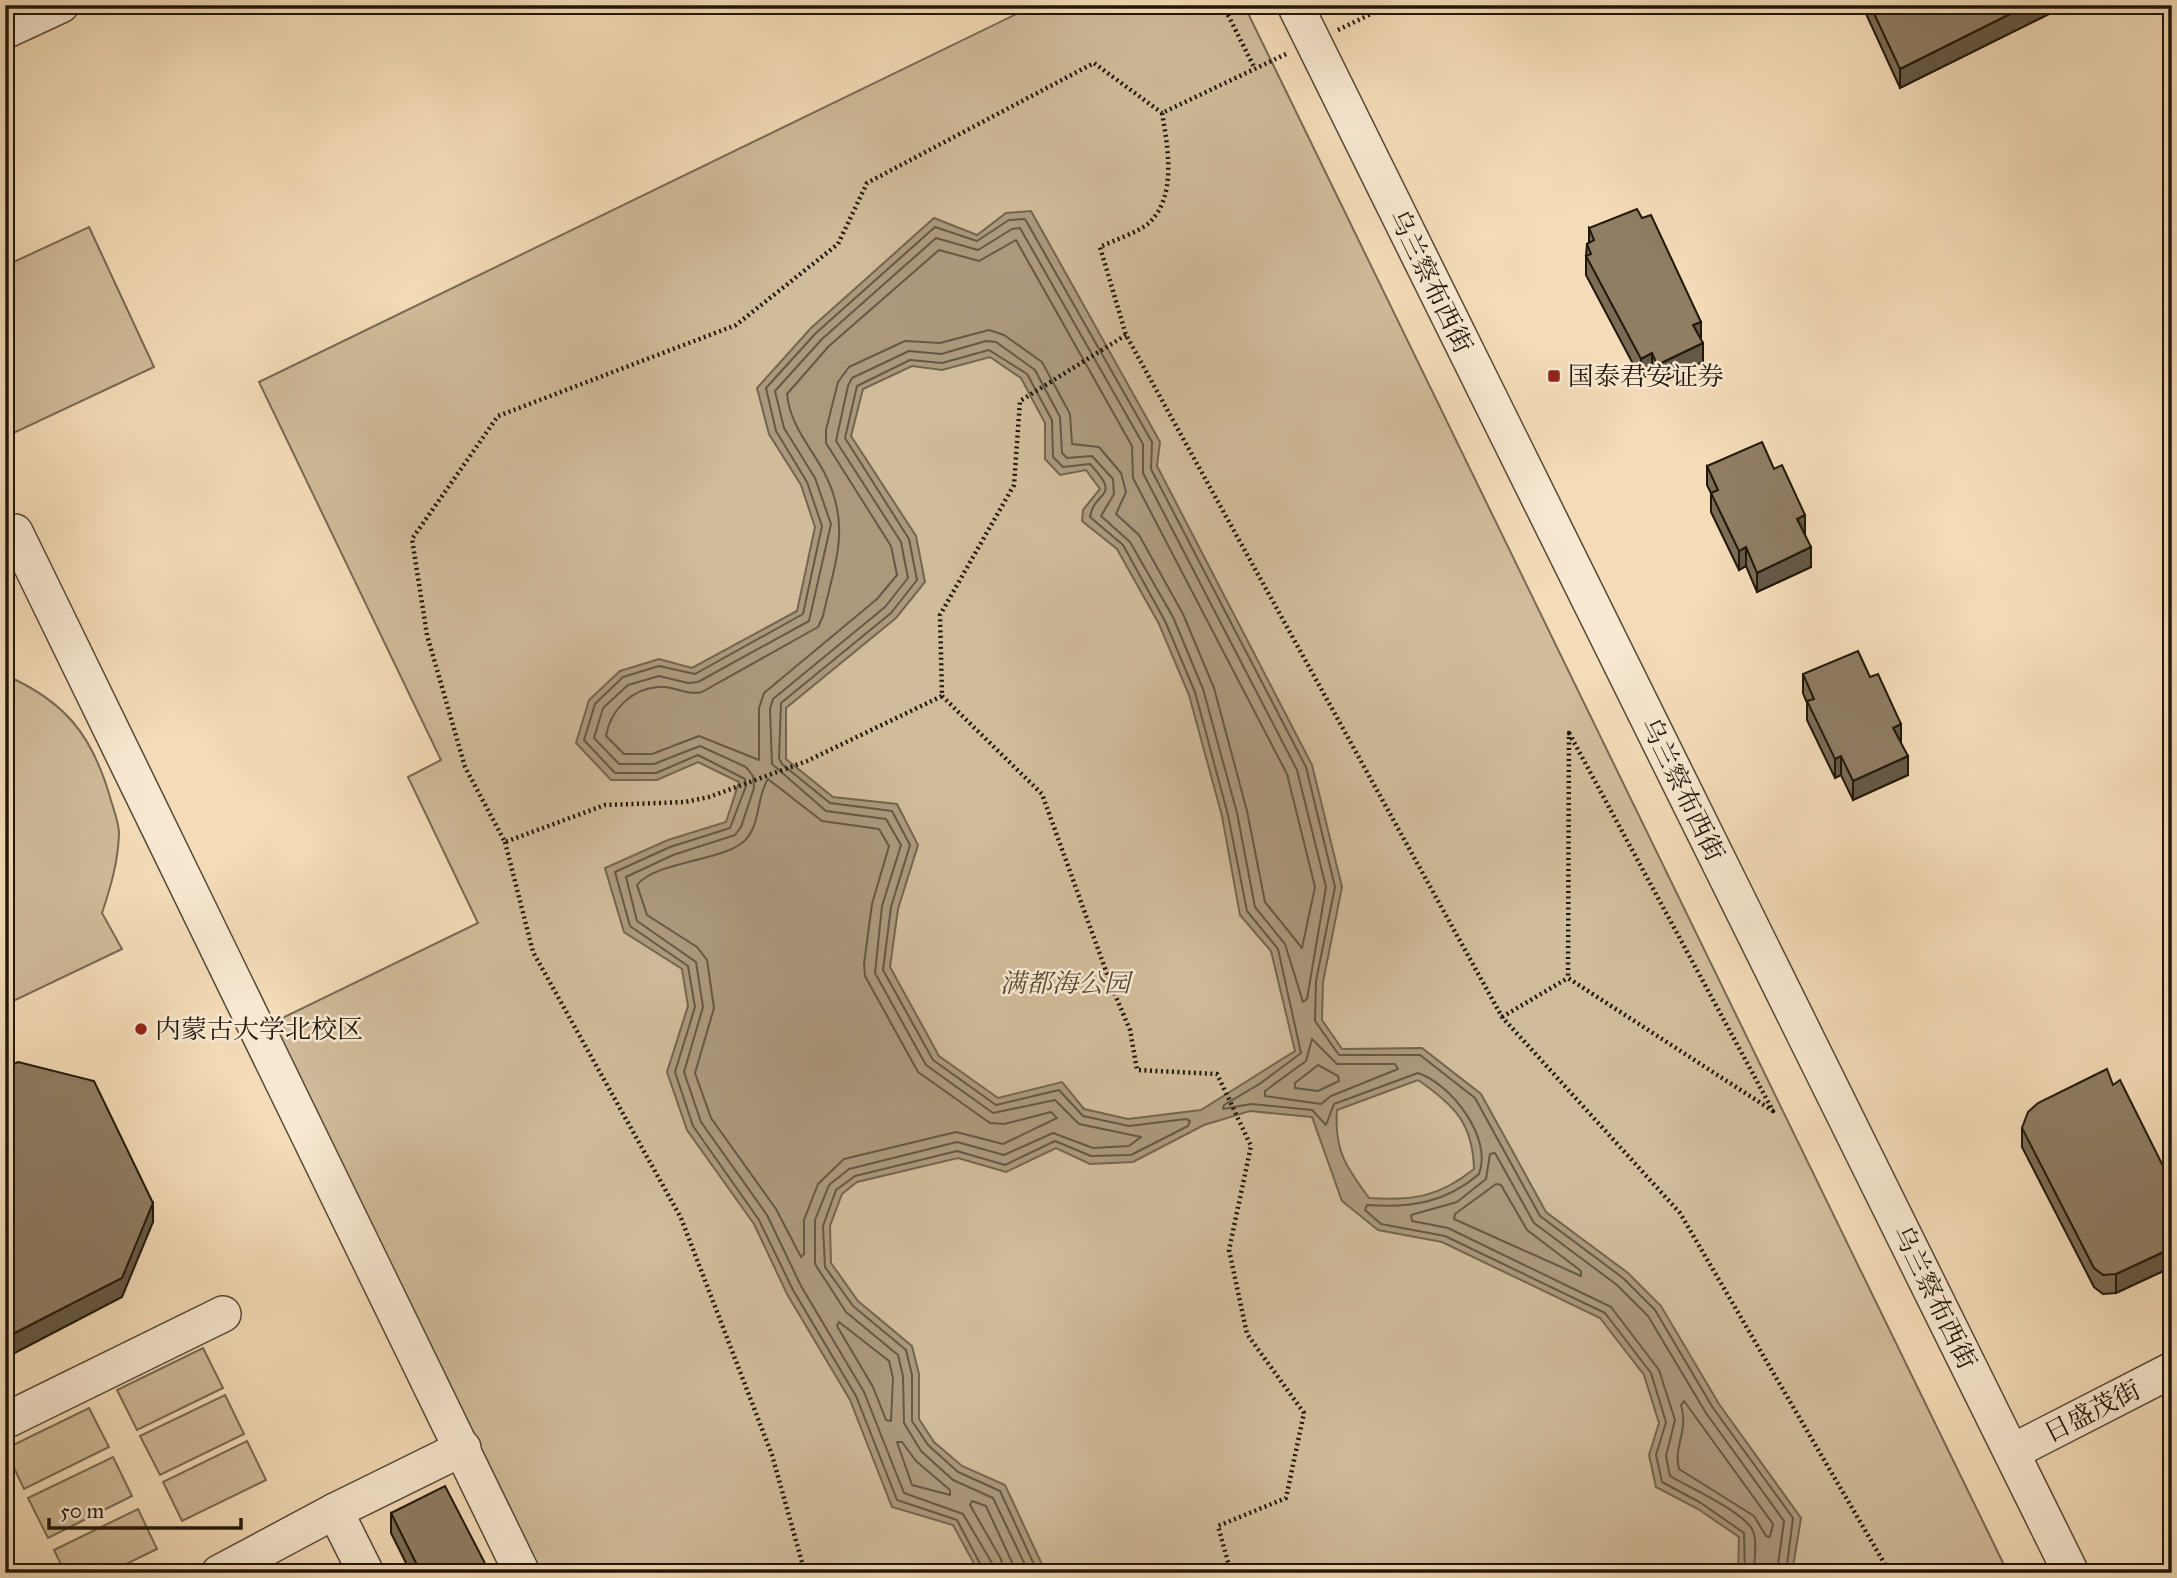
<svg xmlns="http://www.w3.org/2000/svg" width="2177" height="1578" viewBox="0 0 2177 1578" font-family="'IM FELL Great Primer','Noto Serif SC',serif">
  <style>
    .green { fill: #d0bb9a; stroke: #786952; stroke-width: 2 }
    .water { fill: #ac997d; stroke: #74654f; stroke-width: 2; fill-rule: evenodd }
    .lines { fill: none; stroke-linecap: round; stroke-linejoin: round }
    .shore { stroke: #665844; stroke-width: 2 }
    .minor-casing { stroke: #564836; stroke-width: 38 }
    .path { stroke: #21170a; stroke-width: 4.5; stroke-dasharray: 2 3.5; stroke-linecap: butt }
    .minor { stroke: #f8e8d1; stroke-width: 35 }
    .wall { fill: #7b6c56; stroke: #21170a; stroke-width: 2 }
    .shaded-wall { fill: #645846; stroke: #21170a; stroke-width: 2 }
    .building { fill: #8f7d64; stroke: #21170a; stroke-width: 2 }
    .poi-dot { fill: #8f2418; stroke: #f8e8d1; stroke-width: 2.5 }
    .labels { text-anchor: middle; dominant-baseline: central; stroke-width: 5; stroke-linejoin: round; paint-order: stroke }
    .street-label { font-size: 26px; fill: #21170a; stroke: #f8e8d1 }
    .poi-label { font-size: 26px; fill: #21170a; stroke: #f8e8d1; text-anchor: start }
    .park-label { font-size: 26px; font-style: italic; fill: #564835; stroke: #f8e8d1 }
  </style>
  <rect width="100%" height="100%" fill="#f4dcb8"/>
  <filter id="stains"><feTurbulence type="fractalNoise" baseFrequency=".00286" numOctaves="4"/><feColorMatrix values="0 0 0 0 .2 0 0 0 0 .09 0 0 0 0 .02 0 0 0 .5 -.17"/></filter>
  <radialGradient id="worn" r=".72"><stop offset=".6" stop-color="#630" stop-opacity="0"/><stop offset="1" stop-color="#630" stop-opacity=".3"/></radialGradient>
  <g class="green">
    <polygon points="1035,5 1244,5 2008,1573 538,1573 272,1023 478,923 408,777 441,760 259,382"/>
    <polygon points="89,227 154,367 5,437 5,266"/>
    <path d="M5,675C65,701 92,735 110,797C113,808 119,822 119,834C118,862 111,886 102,913L122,949L5,1005Z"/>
    <polygon points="203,1348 223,1388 137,1430 117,1390"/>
    <polygon points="225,1395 244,1434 160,1475 140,1436"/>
    <polygon points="89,1408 109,1447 24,1489 5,1449"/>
    <polygon points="247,1441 266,1480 182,1521 163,1482"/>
    <polygon points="113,1457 132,1496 48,1538 28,1498"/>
    <polygon points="138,1509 157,1549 108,1573 65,1573 54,1550"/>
  </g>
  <path class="water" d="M1031,211L1160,442L1157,466L1312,765L1342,887L1323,982L1322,1020L1342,1049L1422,1048L1481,1094L1546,1212L1628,1273L1661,1306L1719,1404L1801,1518L1792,1573H1738L1739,1537L1698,1509L1656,1487L1649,1455L1659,1423L1644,1375L1600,1318L1442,1242L1378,1230L1342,1201L1312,1117L1250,1111L1204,1125L1133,1162L1090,1164L1056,1148L1006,1172L958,1158L857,1182L842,1194L830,1226L831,1263L858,1301L912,1346L919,1374V1419L934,1442L962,1466L1005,1485L1046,1573H979L953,1525L892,1507L850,1400L787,1294L754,1224L687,1130L667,1072L688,1006L682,969L624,932L605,868L668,840L726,822L739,782L698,762L657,780H611L576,743L589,700L620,671L659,659L692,668L797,611L815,527L801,485L769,434L757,388L811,328L934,218L977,235L1006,213ZM990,357L1021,378L1045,423V459L1060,475L1086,470L1100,489L1083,510L1082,521L1117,549L1159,624L1189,695L1222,816L1240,915L1271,951L1295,1051L1201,1110L1128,1119L1084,1109L1062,1082L998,1098L939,1056L890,967L898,909L918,845L897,804L833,797L786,759V708L896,618L925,582L916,536L851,436L863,389L912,366L942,370ZM1418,1080C1454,1105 1473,1123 1474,1169C1439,1197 1413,1201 1369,1198C1346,1167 1334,1150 1337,1110Z"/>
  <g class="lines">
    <g class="shore">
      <path d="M1016,240L1132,446L1133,478L1287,774L1315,887L1302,948L1265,902L1247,811L1214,688L1183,614L1139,535L1116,514L1126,492L1121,473L1099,447L1072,444L1070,414L1042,362L1004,335L989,330L940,343L905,341L849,367L838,382L826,430V443L891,546L897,575L877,599L764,693L759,708V760L699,736L652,754H624L606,736C610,711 631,689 658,687C673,685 686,696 702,692L818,627L823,616C835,561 852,526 824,472C810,446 790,425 787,394L829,346L939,250L979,261Z"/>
      <path d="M768,779L822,821L879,829L889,846L872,904L864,964L865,976L918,1072L990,1123L1004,1124L1051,1112L1057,1118L1003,1144L956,1132L844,1159L818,1184L804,1220V1254L801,1257L776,1209L711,1118L695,1073L714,1008L707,960L697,947L647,915L637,885C655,862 719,861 742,843C761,829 756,796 768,779Z"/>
      <polygon points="1312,1039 1337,1064 1395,1064 1398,1069 1331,1096 1321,1104 1265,1096 1265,1091 1306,1061"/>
      <polygon points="1318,1065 1338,1076 1339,1081 1318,1091 1295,1088 1295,1083"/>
      <polygon points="1496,1184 1501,1185 1527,1230 1581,1271 1581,1276 1454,1219 1455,1214"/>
      <polygon points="839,1322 889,1361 893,1378 891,1421 886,1420 873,1387 837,1326"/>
      <path d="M1684,1401L1773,1524L1770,1537L1766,1536L1754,1516L1679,1469C1673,1446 1689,1431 1681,1405Z"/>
      <polygon points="897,1442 902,1442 916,1461 950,1490 950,1495 912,1485"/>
      <polyline points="985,1573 957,1520 897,1500 856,1396 793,1290 759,1220 693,1126 675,1072 695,1007 688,966 630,926 615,872 670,847 730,828 746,786 745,779 698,755 656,773 615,773 584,740 595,704 623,677 659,666 695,674 803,614 822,526 807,482 776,431 766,388 816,333 935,227 977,241 1009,220 1025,219 1152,442 1151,469 1306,767 1335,887 1316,981 1315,1021 1339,1055 1420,1055 1475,1098 1540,1216 1623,1278 1655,1310 1713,1408 1793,1518 1786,1573"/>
      <polyline points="994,1573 992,1563 963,1514 904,1493 864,1392 801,1286 767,1215 701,1122 684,1072 703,1007 696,962 637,921 626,877 673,855 735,835 741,827 754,788 753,776 746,767 700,746 654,764 619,764 594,738 603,708 628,685 659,676 688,683 698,682 809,621 831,524 815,478 784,428 775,391 822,339 936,238 978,250 1012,229 1020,228 1143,444 1143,473 1297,770 1326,887 1307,999 1303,1002 1285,944 1255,907 1237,813 1203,689 1173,617 1130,542 1101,516 1114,494 1113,479 1092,456 1067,458 1062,453 1060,417 1035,370 996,342 986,341 941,354 909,351 852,378 848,386 836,441 901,542 908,578 885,607 773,699 770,709 772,764 826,811 886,819 901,845 882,906 875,973 926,1065 993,1113 1055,1100 1079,1124 1141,1137 1129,1146 1093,1148 1053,1133 1004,1155 957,1142 849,1169 829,1185 815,1220 815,1264 846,1312 898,1355 903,1376 904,1423 921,1451 953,1480 993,1498 1029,1573"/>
      <polyline points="1004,1573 1001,1559 970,1505 972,1501 986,1506 1017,1573"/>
      <path d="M1038,1573L1000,1491L958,1472L928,1445L912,1421V1375L906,1350L853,1306L825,1267L823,1226L836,1190L855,1176L957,1151L1005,1165L1055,1141L1091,1156L1131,1155L1188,1126L1190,1121L1186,1119L1129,1126L1083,1116L1059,1090L996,1105L933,1060L883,970L891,907L910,845L892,811L830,803L782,764L779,758L781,703L891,613L917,580L909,539L845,438L857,386L910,360L942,363L989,350L1027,374L1052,420L1053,457L1063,467L1090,464C1123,499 1094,490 1090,517L1123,545L1165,621L1195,692L1228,815L1247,911L1278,949L1301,1053L1261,1083L1224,1105L1223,1109L1251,1104L1312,1110L1326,1125L1334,1104L1418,1073C1451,1084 1493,1138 1479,1174C1445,1203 1411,1208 1367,1205L1365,1210L1381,1224L1445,1236L1605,1313L1651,1373L1666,1422L1656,1455L1662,1482L1701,1503L1744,1533L1745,1573"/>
      <path d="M1754,1573C1754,1561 1757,1546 1754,1534C1750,1514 1688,1487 1670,1476L1666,1456L1675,1420L1659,1370L1611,1307L1448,1228L1412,1221L1411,1215L1457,1202L1486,1179L1490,1154L1495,1153L1534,1223L1617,1285L1648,1316L1706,1413L1784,1521L1777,1573"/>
    </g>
    <g class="minor-casing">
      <g id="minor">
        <polyline points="1295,5 2071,1573"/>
        <polyline points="5,31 61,5"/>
        <polyline points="5,537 15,532 522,1573"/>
        <polyline points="5,1421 223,1314"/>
        <polyline points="2012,1452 2172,1370"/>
        <polyline points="219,1573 335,1511"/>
        <polyline points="366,1573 335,1511 463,1448"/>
      </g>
    </g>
    <g class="path">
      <polyline points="1223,5 1255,69"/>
      <polyline points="1338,30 1375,12 1372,5"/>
      <path d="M1286,54L1162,113C1168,148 1177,196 1149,223C1137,233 1114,240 1100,247L1126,335L1502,1017L1680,1213L1890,1573"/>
      <polyline points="1126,335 1020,401 1014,485 940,615 942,696 807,761 709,797 685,802 605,805 505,842 465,767 427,635 412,539 498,416 736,325 838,244 867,183 1094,63 1162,113"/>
      <polyline points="942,696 1042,794 1111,985 1130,1030 1137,1070 1217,1074 1251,1146 1229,1250 1247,1334 1304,1413 1286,1498 1218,1526 1231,1573"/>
      <polygon points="1569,733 1773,1111 1568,978"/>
      <polyline points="505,842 533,952 681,1218 772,1455 805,1573"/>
      <polyline points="1502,1017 1568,978"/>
    </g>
    <use href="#minor" class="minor"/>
  </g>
  <g class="wall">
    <polygon points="1862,5 2067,5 1900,88"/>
    <polygon points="1589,228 1701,340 1703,362 1657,384 1652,373 1641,379 1586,275 1586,256 1587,244 1589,243"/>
    <polygon points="1707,466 1805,534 1811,567 1757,592 1746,566 1739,570 1711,512 1711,493 1707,485"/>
    <polygon points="1803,674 1870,677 1901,743 1908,775 1853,800 1841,775 1835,778 1807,720 1807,703 1803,693"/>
    <polygon points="2113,1085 2172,1184 2172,1267 2116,1293 2103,1294 2094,1287 2022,1147 2022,1128"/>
    <polygon points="391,1513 490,1573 411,1573 391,1533"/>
  </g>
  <g class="shaded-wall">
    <polygon points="2028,5 2067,5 1900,88 1900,69"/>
    <polygon points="1701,322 1701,341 1693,325"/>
    <polygon points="1703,343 1703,362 1657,384 1657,365"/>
    <polygon points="1652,353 1652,373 1641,379 1641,359"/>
    <polygon points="1805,515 1805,535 1797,519"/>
    <polygon points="1746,547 1746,566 1739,570 1739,551"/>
    <polygon points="1811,547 1811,567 1757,592 1757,573"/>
    <polygon points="1901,724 1901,743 1893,728"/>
    <polygon points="1841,756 1841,775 1835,778 1835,759"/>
    <polygon points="1908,756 1908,775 1853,800 1853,781"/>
    <polygon points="153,1203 153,1222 122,1297 5,1358 5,1338"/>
    <polygon points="2172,1248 2172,1267 2116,1293 2116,1274"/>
  </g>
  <g class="building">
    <polygon points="1870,5 2028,5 1900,69"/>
    <polygon points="1637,209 1642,218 1651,215 1701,322 1693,325 1703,343 1657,365 1652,353 1641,359 1586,256 1591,254 1587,244 1594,240 1589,228"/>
    <polygon points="1762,442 1774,469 1782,465 1805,515 1797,519 1811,547 1757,573 1746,547 1739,551 1711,493 1718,490 1707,466"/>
    <polygon points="1858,651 1870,677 1878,674 1901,724 1893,728 1908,756 1853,781 1841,756 1835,759 1807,701 1814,699 1803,674"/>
    <polygon points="18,1062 94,1081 153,1203 122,1278 5,1338 5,1068"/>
    <polygon points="2107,1069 2113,1085 2120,1080 2172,1184 2172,1248 2116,1274 2103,1275 2094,1268 2022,1128 2028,1112 2038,1103"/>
    <polygon points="445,1486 490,1573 421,1573 391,1513"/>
  </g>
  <g class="poi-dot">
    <rect x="1547" y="369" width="14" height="14" rx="3.5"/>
    <circle cx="141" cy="1029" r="7"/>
  </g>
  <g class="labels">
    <g class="street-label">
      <text transform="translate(1431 281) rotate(64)">乌兰察布西街</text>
      <text transform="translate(1683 789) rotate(64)">乌兰察布西街</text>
      <text transform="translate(1935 1297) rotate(64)">乌兰察布西街</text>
      <text transform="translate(2092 1411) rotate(-27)">日盛茂街</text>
    </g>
    <g class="poi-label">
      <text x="1568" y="376">国泰君安证券</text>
      <text x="155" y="1029">内蒙古大学北校区</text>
    </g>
    <g class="park-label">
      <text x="1065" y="983">满都海公园</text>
    </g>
  </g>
  <rect width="2177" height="1578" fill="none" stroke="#f4dcb8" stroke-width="28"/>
  <rect x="7" y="7" width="2163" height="1564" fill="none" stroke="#21170a" stroke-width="3.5"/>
  <rect x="14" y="14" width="2149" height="1550" fill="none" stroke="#21170a" stroke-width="2"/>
  <path d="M49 1518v10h192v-10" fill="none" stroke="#21170a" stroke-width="3.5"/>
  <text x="60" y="1518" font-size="21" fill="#21170a" stroke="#f8e8d1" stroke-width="5" paint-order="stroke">50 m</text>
  <rect width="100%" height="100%" filter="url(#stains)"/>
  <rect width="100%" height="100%" fill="url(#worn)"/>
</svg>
